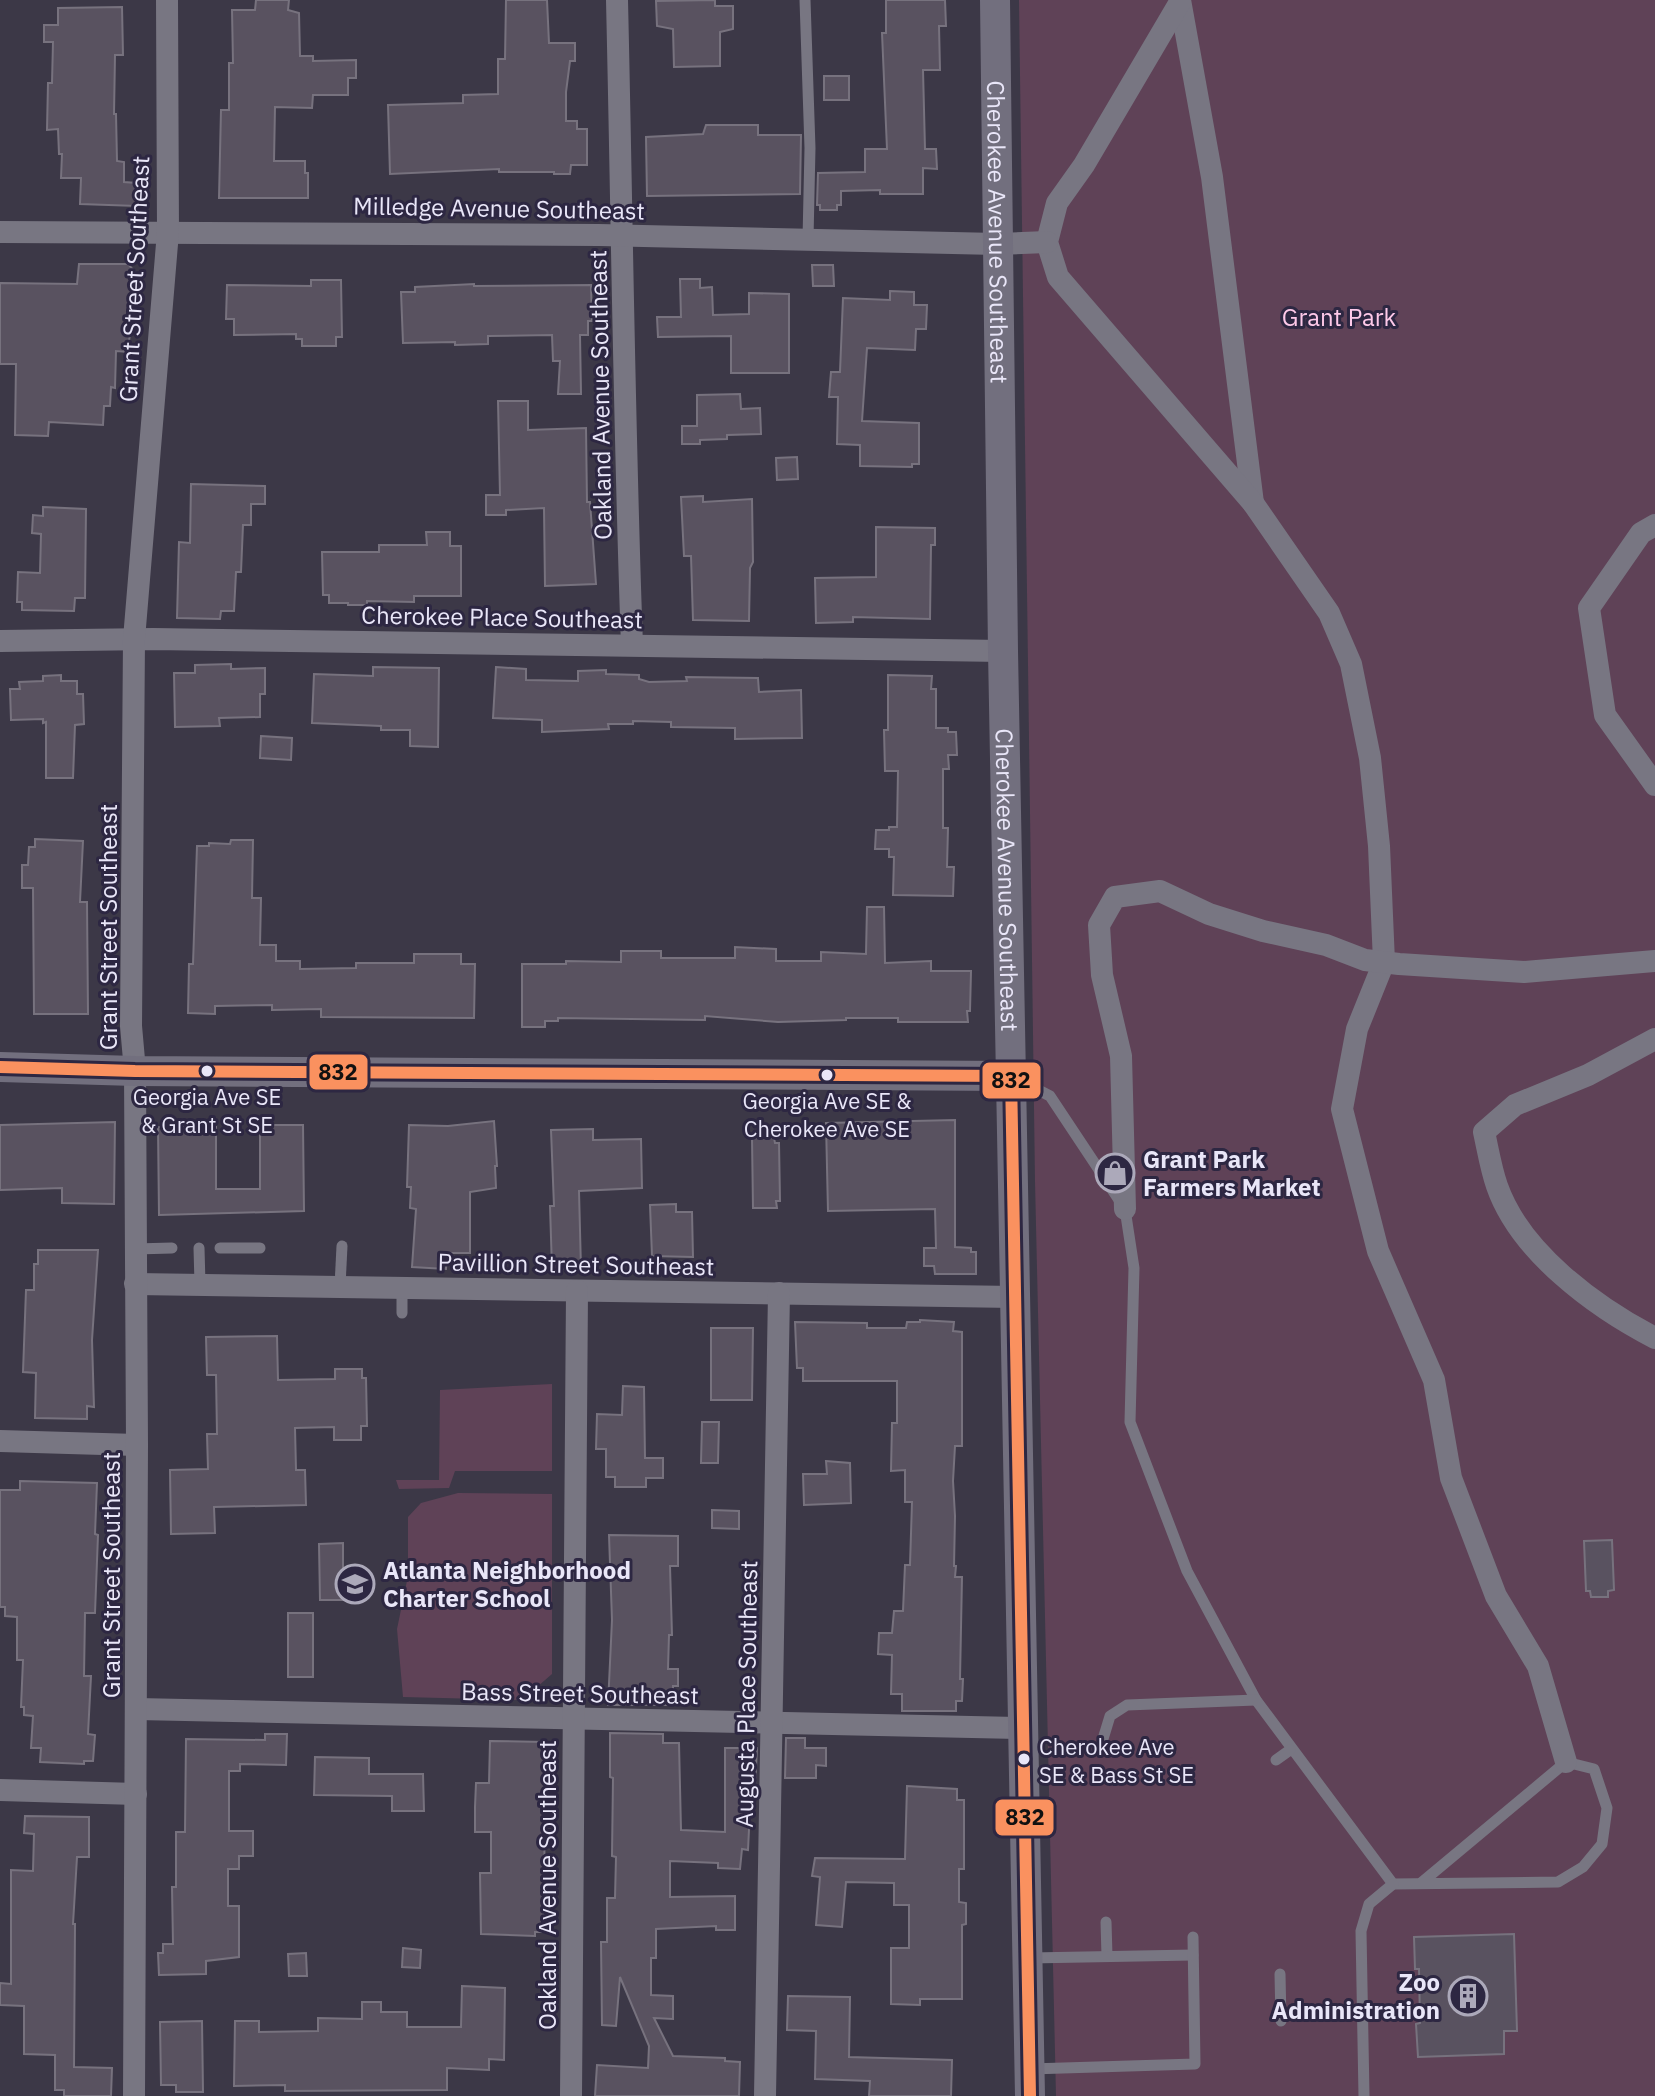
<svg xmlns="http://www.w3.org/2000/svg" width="1655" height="2096" viewBox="0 0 1655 2096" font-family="'IBM Plex Sans',sans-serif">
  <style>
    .green { fill: #5f4257 }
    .building { fill: #595260; stroke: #77727e; stroke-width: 2 }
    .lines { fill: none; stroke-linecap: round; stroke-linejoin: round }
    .lane { stroke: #787682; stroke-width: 11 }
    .street { stroke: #787682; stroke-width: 22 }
    .secondary { stroke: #726f7e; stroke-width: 30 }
    .bus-1-casing { stroke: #2d2742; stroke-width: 18 }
    .bus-1 { stroke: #fa915f; stroke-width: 12 }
    .bus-dot { fill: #e9e6f8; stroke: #2d2742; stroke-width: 3 }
    .labels { text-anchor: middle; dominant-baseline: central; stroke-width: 6; stroke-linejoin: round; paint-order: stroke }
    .bus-label { font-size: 22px; fill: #e9e6f8; stroke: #2d2742 }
    .street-label { font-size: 24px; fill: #e9e6f8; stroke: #2d2742 }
    .park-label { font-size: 24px; fill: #fec9e9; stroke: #2d2742 }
    .poi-label { font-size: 24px; font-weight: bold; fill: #e9e6f8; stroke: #2d2742; text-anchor: start }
    .line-badge { stroke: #2d2742; stroke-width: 3 }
    .pale-badge-label { font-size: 22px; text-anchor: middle; font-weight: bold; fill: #111 }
  </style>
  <rect width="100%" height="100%" fill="#3c3847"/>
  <g class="green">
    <polygon points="1019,0 1655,0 1655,2096 1056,2096 1035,1181"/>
    <polygon points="552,1384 552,1471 455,1471 449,1488 399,1489 396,1480 439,1480 440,1390"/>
    <polygon points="458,1493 552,1494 552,1674 522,1700 403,1697 397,1629 408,1576 408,1517 421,1503"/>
  </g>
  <g class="building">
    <polygon points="256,0 289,0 288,10 299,13 300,56 313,56 313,61 356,60 356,78 348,78 348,95 313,95 312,108 275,107 274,161 305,161 305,173 308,173 308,198 219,198 221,110 229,110 229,63 233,63 232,10 255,10"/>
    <polygon points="506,0 547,0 549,43 575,43 575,61 570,61 566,92 566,121 577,121 577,129 587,129 587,165 571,165 570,174 554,174 554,172 499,172 499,169 390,174 388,105 463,103 463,95 498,94 498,59 505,59"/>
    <polygon points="715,0 715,6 733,6 733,29 720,32 720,66 674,67 673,29 657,26 656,1"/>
    <polygon points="886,0 945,0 946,26 939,26 940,70 923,70 925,149 936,149 937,169 923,168 923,194 880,194 880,190 841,191 841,205 837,205 837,210 820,210 820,205 817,205 818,173 865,172 865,149 887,149 882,33 886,33"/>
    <polygon points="122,7 123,55 115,55 114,114 116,114 117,161 124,162 124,182 137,183 137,206 80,204 81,178 61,178 62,154 59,154 58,129 47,130 48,83 52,83 53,42 44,42 44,25 58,25 58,8"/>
    <rect x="824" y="76" width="25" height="24"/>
    <polygon points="706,125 758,125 758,135 801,135 800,194 647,196 646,137 703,134"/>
    <polygon points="79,264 128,264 136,273 128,352 116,351 115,388 111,387 110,406 104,406 103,425 49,422 48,436 15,435 16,364 0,364 0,283 77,284"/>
    <polygon points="812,265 833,265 834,286 813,286"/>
    <polygon points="680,279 700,279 700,288 712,287 713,315 749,314 749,293 789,294 789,373 731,373 731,336 658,337 657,317 681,317"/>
    <polygon points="311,280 341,280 342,337 336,337 336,346 302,346 302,339 296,339 296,334 234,335 234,319 226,319 227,285 311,286"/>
    <polygon points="474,284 474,286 591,285 592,321 588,321 588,335 580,335 581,394 558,394 560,361 553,361 552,335 488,336 488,344 455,345 455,342 403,343 401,292 415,292 415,287"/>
    <polygon points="890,291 914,292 914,305 927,305 926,329 916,329 915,350 867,348 862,421 919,423 919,464 912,464 912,467 860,466 860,445 837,444 838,397 829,397 831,372 840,372 843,298 890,300"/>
    <polygon points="740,394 741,409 760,408 761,434 727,435 727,439 700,440 700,444 682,444 682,426 697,426 697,395"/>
    <polygon points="498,401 528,401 528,430 586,428 587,502 590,502 596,584 545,586 544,508 506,510 506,515 486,515 486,495 500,495"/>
    <polygon points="797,457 798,479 777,480 776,458"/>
    <polygon points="191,484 265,486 265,504 251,504 251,525 243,525 241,572 236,572 234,611 221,611 220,619 177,618 179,542 190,543"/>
    <polygon points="703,496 703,502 752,499 753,562 750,568 749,621 693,620 691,556 684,556 681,497"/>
    <polygon points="43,507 86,509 85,598 75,598 74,611 22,610 22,602 17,602 18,572 40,573 41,534 32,533 33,515 43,516"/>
    <polygon points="876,527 935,528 935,545 931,545 930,619 853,617 853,622 816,623 815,578 876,577"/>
    <polygon points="426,532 450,532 450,546 461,546 461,596 414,596 414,602 367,601 367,605 348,605 348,603 329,603 329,595 323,595 322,552 379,552 379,545 427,545"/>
    <polygon points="231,664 231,669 265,668 265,694 260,694 260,717 219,718 220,726 175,727 174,673 195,673 195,665"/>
    <polygon points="373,667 439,668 438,747 410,746 410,730 381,730 381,726 312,723 314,674 373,676"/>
    <polygon points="496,667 526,669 526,680 578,681 578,671 606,670 606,674 639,675 639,679 649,682 687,681 686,677 758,678 759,692 801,690 802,738 735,739 735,728 671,727 671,722 633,721 633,724 608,724 609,729 542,732 542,720 493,718"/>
    <polygon points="61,675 61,681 77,681 77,694 83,694 84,724 75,725 73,778 46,778 46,722 43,723 43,719 11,720 10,689 20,689 19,682 43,681 43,676"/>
    <polygon points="888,675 932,676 931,689 936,689 936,728 948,728 948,732 956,732 957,755 948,755 949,769 943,769 943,828 948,828 947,867 954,867 953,896 893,895 894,857 889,857 889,849 875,849 876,830 889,830 889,827 897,827 898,771 885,771 884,730 888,730"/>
    <polygon points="261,736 292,738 291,760 260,758"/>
    <polygon points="35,839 83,841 80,902 87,902 88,1014 34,1014 33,888 22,888 22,865 28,865 29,847 35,847"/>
    <polygon points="231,840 253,840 252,898 261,898 260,945 276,945 276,961 300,961 300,969 356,968 356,963 414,963 414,954 461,954 461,964 475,964 474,1018 321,1017 321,1009 272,1010 272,1005 215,1006 215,1014 188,1013 189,964 193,964 197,846 209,846 209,843 230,844"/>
    <polygon points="867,907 884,907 885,963 931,961 931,971 971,971 970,1011 967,1011 968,1022 898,1022 898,1018 846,1018 846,1020 778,1022 705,1016 705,1020 558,1018 558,1021 545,1021 545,1027 522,1027 522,964 566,964 566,961 621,962 621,951 661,951 661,958 735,958 735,947 776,949 776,961 821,961 821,952 866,954"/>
    <polygon points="955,1120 955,1247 971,1248 971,1252 976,1252 976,1274 935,1274 934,1266 924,1266 924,1248 936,1248 935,1209 828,1211 826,1123"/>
    <polygon points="494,1121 497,1166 495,1166 496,1188 470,1192 470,1253 447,1253 446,1269 412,1267 416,1209 410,1208 411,1187 407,1187 409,1125 448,1126"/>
    <polygon points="115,1122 114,1204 62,1203 62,1188 0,1190 0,1125"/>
    <polygon points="260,1125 303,1125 304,1211 159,1215 158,1127 216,1127 216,1189 260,1189"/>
    <polygon points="593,1129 593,1140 641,1139 642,1188 579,1191 581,1269 552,1269 550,1206 554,1206 551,1130"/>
    <polygon points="752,1138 774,1138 775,1143 779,1143 780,1201 776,1201 777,1208 753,1208"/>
    <polygon points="676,1204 676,1212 692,1212 693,1257 652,1256 650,1205"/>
    <polygon points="38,1250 98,1250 92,1340 94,1407 87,1406 87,1419 35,1418 36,1373 23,1372 26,1290 34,1290 34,1264 38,1264"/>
    <polygon points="920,1320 954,1322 953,1331 962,1332 962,1446 955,1446 953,1481 955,1516 954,1566 956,1566 955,1577 962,1577 960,1679 963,1679 962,1701 956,1701 956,1711 902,1711 902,1694 891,1694 892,1655 878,1654 879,1633 892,1633 894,1611 903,1611 905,1565 910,1565 912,1502 905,1502 905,1470 891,1471 892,1423 897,1423 897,1381 803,1381 803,1368 797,1368 795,1322 867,1323 867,1328 906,1328 907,1322 920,1322"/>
    <polygon points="711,1328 753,1328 752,1400 711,1400"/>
    <polygon points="277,1336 278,1380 335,1379 335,1369 362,1369 362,1378 366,1378 367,1426 361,1426 361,1440 334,1440 334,1427 295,1428 296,1470 305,1470 306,1505 214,1507 215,1533 171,1534 170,1470 208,1469 207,1434 217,1434 216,1375 207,1375 206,1337"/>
    <polygon points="623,1386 644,1387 645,1458 663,1458 663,1478 646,1478 646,1487 615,1487 615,1477 606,1477 606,1449 596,1449 597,1414 622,1415"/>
    <polygon points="702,1422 719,1422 718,1463 701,1463"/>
    <polygon points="826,1461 850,1463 851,1503 804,1505 803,1474 827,1474"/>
    <polygon points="20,1481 97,1483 95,1534 98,1535 95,1613 85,1613 84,1676 91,1676 88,1734 95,1735 93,1761 84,1761 84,1764 40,1762 41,1748 31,1748 33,1716 24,1715 24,1707 21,1707 23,1660 17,1660 17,1617 5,1616 5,1607 0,1607 0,1490 20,1490"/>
    <polygon points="712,1510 739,1511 739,1529 712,1528"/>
    <polygon points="609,1535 678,1536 678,1566 670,1566 672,1635 669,1635 668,1669 678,1669 678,1686 673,1686 673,1705 608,1705 612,1620"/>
    <polygon points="1612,1540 1614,1590 1608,1591 1608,1597 1591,1597 1590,1591 1586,1591 1584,1541"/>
    <polygon points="343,1543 343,1600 320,1600 319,1544"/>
    <rect x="288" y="1613" width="25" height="64"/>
    <polygon points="610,1733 663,1734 663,1743 679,1743 681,1830 725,1832 725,1748 757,1748 754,1809 750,1809 748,1850 742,1849 740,1869 718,1868 718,1863 670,1861 670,1897 735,1896 735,1930 716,1930 716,1926 656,1929 656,1958 651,1958 651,1995 673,1996 673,2019 654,2018 673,2056 725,2058 725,2061 740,2062 739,2096 595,2096 597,2065 648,2068 649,2046 620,1977 616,2026 602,2025 601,1942 607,1942 607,1898 615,1898 616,1857 612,1856 613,1778 610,1777"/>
    <polygon points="265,1734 287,1734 286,1765 240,1764 240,1771 229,1771 229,1831 253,1831 253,1856 239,1856 239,1869 228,1869 228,1906 239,1906 239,1957 206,1961 206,1974 159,1975 158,1953 163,1953 163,1944 173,1944 172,1887 176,1887 176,1832 185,1832 186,1739 265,1740"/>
    <polygon points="786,1738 805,1738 805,1748 826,1748 826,1766 816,1765 816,1778 785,1778"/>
    <polygon points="490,1741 545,1742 544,1932 535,1932 535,1936 481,1934 480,1873 491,1873 491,1832 475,1832 475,1807 476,1783 489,1783"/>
    <polygon points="315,1757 369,1758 369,1774 423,1774 424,1811 392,1811 392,1796 314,1795"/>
    <polygon points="907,1786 957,1789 957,1800 964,1800 964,1869 959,1869 959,1902 966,1903 966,1924 962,1925 962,1999 920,1999 920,2005 891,2004 891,1948 909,1948 909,1905 894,1905 894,1883 846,1882 842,1927 816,1925 820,1877 812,1876 815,1858 905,1859"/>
    <polygon points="25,1816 89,1817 89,1857 77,1857 73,1924 75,1924 74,2067 112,2068 111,2096 64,2096 64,2090 55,2090 55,2055 24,2054 24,2006 0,2005 0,1983 11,1984 11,1870 33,1871 34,1834 24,1833"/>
    <polygon points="1514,1934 1517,2031 1504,2031 1504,2054 1418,2057 1416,2024 1420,2023 1419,1969 1415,1969 1414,1937"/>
    <polygon points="403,1948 421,1950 420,1968 402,1967"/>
    <polygon points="306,1953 307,1976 289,1976 288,1954"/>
    <polygon points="462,1986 505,1988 504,2060 489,2059 489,2070 447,2068 447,2090 285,2091 285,2085 234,2086 235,2021 259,2021 259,2032 318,2031 318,2018 362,2019 362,2002 381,2002 381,2012 407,2012 407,2027 461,2027"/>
    <polygon points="788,1996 850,1997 849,2057 952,2060 951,2096 869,2096 870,2081 815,2079 816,2031 787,2030"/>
    <polygon points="202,2021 203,2092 176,2092 176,2085 161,2085 160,2022"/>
  </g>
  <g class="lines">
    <g class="lane">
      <polyline points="805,0 810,148 808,239"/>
      <polyline points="1015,1078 1050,1096 1125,1209 1134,1268 1130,1422 1187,1571 1256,1700 1393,1884 1558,1882 1583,1867 1602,1844 1607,1808 1594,1769 1566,1762 1421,1883"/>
      <polyline points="199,1248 200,1284"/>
      <polyline points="220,1248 260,1248"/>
      <polyline points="135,1249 172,1248"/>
      <polyline points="340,1286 342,1246"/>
      <polyline points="402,1287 402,1313"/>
      <polyline points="1103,1739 1110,1716 1127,1705 1256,1700"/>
      <polyline points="1276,1760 1290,1750"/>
      <polyline points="1106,1922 1107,1956"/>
      <polyline points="1030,1958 1193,1955"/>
      <polyline points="1280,1974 1281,2021"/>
      <polyline points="1030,2069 1195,2064 1193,1937"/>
      <polyline points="1364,2096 1361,1931 1369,1904 1393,1884"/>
    </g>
    <g class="street">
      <path d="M617,0C622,215 624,430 632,645"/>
      <polyline points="1180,0 1212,177 1253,503"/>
      <polyline points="1180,2 1084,165 1057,203 1047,242 1058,277 1253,503 1329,613 1351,664 1370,758 1379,846 1384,962 1357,1029 1342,1109 1378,1251 1434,1380 1451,1478 1496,1596 1538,1666 1566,1762"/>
      <polyline points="0,232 599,235 997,244 1047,242"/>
      <polyline points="1655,525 1641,533 1589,608 1605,715 1655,785"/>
      <polyline points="0,641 153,639 1003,651"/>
      <path d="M1655,1039L1588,1075L1515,1105L1484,1132C1488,1150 1491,1169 1497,1186C1520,1252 1595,1307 1655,1338"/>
      <polyline points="1125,1209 1121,1056 1102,975 1099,925 1115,897 1160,891 1209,914 1263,931 1326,945 1365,960 1399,964 1524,972 1655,961"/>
      <polyline points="135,1284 1015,1297"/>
      <polyline points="0,1441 137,1445"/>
      <polyline points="137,1709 1023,1728"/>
      <polyline points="0,1790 136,1794"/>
      <polyline points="134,2096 137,1445 135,1071 131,1026 134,639 168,232 167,0"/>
      <polyline points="571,2096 577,1291"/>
      <polyline points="765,2096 779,1293"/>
    </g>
    <g class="secondary">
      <path id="s1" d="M995,0L1003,651L1030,2096"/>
      <polyline points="0,1067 135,1071 1011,1076"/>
    </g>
    <g class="bus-1-casing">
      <polyline id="bus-1" points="0,1067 135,1071 1011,1076 1030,2096"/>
    </g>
    <use href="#bus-1" class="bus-1"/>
  </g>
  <defs>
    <g id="shop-ring" transform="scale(2)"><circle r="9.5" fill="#2d2742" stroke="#aca9ba" stroke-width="1.5"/><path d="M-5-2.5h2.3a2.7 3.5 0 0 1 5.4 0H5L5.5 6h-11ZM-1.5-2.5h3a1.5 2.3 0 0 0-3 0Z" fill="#aca9ba"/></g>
    <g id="school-ring" transform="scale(2)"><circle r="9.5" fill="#2d2742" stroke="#aca9ba" stroke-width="1.5"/><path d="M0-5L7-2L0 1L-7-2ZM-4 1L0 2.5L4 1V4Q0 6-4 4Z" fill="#aca9ba"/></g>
    <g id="building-ring" transform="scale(2)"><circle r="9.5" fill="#2d2742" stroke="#aca9ba" stroke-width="1.5"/><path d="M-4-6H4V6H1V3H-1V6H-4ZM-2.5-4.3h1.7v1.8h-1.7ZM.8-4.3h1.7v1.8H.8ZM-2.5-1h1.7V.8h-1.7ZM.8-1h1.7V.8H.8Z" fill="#aca9ba"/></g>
  </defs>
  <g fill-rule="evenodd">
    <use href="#shop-ring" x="1115" y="1173"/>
    <use href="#school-ring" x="355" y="1584"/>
    <use href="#building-ring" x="1468" y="1996"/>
  </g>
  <g class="bus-dot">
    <circle cx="207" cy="1071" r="7"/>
    <circle cx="827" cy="1075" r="7"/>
    <circle cx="1024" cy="1759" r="7"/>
  </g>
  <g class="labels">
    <g class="bus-label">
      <text x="207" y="1096">Georgia Ave SE<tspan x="207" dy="28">&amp; Grant St SE</tspan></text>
      <text x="827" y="1100">Georgia Ave SE &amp;<tspan x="827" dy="28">Cherokee Ave SE</tspan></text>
      <text x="1039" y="1746" text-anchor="start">Cherokee Ave<tspan x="1039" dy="28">SE &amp; Bass St SE</tspan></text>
    </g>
    <g class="street-label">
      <text transform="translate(499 208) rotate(1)">Milledge Avenue Southeast</text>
      <text stroke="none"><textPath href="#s1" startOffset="232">Cherokee Avenue Southeast</textPath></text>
      <text transform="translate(134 279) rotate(-87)">Grant Street Southeast</text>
      <text transform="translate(600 395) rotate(-91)">Oakland Avenue Southeast</text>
      <text transform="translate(502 617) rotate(1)">Cherokee Place Southeast</text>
      <text stroke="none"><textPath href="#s1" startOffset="880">Cherokee Avenue Southeast</textPath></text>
      <text transform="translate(108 927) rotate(-90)">Grant Street Southeast</text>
      <text transform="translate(576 1264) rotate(1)">Pavillion Street Southeast</text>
      <text transform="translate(111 1575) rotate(-90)">Grant Street Southeast</text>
      <text transform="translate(580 1693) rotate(1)">Bass Street Southeast</text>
      <text transform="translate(746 1694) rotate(-89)">Augusta Place Southeast</text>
      <text transform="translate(547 1885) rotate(-90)">Oakland Avenue Southeast</text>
    </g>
    <g class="park-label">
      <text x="1339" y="317">Grant Park</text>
    </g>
    <g class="poi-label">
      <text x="1143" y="1159">Grant Park<tspan x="1143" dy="28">Farmers Market</tspan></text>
      <text x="383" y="1570">Atlanta Neighborhood<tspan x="383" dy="28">Charter School</tspan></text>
      <text x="1440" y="1982" text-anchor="end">Zoo<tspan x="1440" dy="28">Administration</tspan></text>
    </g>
  </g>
  <g class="line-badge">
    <rect x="308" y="1053" width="61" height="38" rx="8" fill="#fa915f"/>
    <rect x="981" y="1061" width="61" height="39" rx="8" fill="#fa915f"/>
    <rect x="994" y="1798" width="61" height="39" rx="8" fill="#fa915f"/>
  </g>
  <g class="pale-badge-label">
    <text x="338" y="1080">832</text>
    <text x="1011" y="1088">832</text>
    <text x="1025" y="1825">832</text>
  </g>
</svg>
